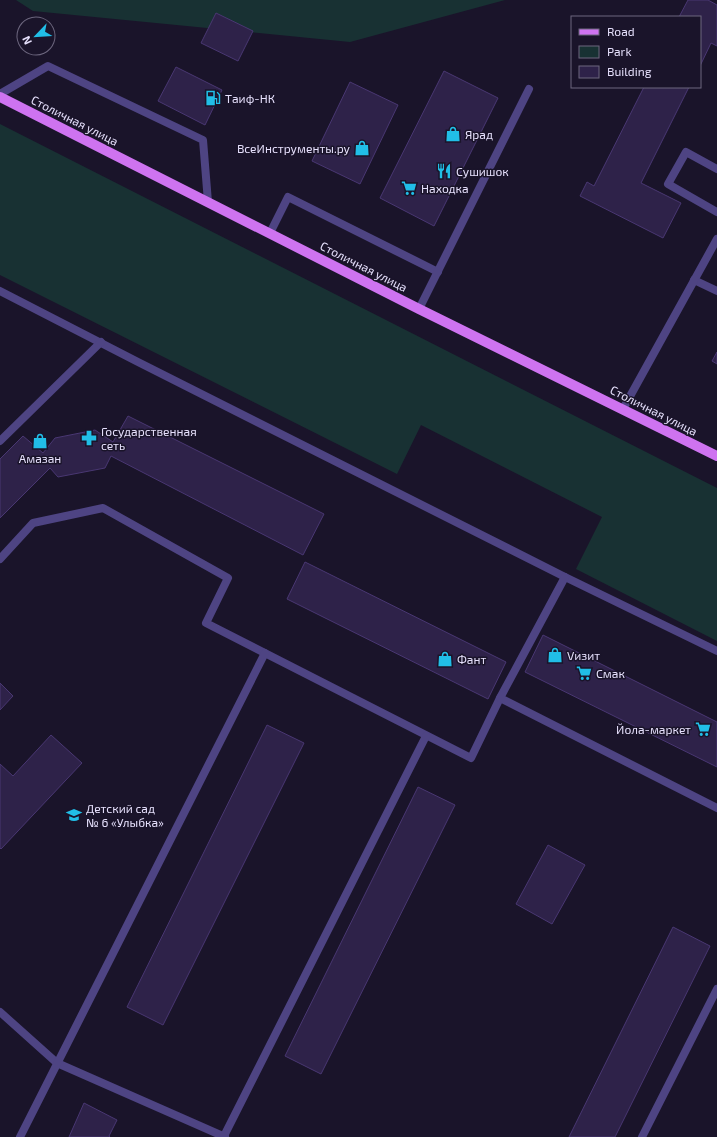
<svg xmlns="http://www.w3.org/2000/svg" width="717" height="1137" viewBox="0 0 717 1137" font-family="'Exo 2',sans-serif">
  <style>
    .green { fill: #183133 }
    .building { fill: #2e2249; stroke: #493772 }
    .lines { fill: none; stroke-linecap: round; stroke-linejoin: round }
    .lane { stroke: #4e4483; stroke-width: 8 }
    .primary { stroke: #ce73f0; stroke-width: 10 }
    .labels { text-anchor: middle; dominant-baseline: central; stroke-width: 3; stroke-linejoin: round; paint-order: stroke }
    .poi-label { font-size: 12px; fill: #e6e0fc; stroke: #1a142a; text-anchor: start }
    .street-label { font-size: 12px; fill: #e6e0fc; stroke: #1a142a }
  </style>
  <rect width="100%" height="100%" fill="#1a142a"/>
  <g class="green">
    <polygon points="16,0 505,0 350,42 33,11"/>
    <polygon points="0,124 717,488 717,641 576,569 602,517 421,425 397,474 0,275"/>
  </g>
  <g class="building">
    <polygon points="688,0 708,0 717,5 717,46 711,43 700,66 700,17 679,17"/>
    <polygon points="216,13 253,31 238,61 201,43"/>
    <polygon points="176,67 222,90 205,125 158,101"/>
    <polygon points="444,71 498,98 434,226 380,198"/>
    <polygon points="350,82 398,105 360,184 312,161"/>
    <polygon points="644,87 689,87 641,183 681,203 663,238 580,196 587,182 594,186"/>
    <polygon points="717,352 717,364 712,361"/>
    <polygon points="128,416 324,514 303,555 111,456 105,468 58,477 50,468 0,518 0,459 23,436 43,453 55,438 95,430 113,442"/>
    <polygon points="305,562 506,662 488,699 287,599"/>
    <polygon points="543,635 717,722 717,767 525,672"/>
    <polygon points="0,683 13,696 0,710"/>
    <polygon points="267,725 304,743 163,1025 127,1007"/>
    <polygon points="51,735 82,763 1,849 0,848 0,764 13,776"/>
    <polygon points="418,787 455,805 321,1074 285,1056"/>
    <polygon points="548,845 585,865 552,924 516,904"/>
    <polygon points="673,927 710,946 615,1137 569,1137"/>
    <polygon points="84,1103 117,1120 109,1136 110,1137 69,1137"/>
  </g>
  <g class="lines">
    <g class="lane">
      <polyline points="0,94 48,66 203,140 208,202"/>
      <polyline points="717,169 686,152 668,184 717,212"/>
      <polyline points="270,233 288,197 438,272"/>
      <polyline points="694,280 717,291"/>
      <polyline points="0,291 138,362 565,577 717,651"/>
      <polyline points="419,309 529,89"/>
      <polyline points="623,409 717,239"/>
      <polyline points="0,441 101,342"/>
      <polyline points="0,559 33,523 103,508 228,578 206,623 471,758 500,698"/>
      <polyline points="565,577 500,698 717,808"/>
      <polyline points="0,1012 57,1063 225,1137"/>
      <polyline points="224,1136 426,736"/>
      <polyline points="20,1137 265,653"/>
      <polyline points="642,1137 717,989"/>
    </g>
    <polyline class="primary" points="0,97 419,309 717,456"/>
  </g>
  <defs>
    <g id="fuel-bare" transform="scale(1.2)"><path d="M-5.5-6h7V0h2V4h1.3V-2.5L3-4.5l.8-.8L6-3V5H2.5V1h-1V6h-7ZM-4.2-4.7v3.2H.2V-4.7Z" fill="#21bee7" stroke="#1a142a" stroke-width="2.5" paint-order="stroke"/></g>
    <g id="shop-bare" transform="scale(1.2)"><path d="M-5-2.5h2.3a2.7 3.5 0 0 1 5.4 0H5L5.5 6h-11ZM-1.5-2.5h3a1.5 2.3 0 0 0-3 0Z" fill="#21bee7" stroke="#1a142a" stroke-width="2.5" paint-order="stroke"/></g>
    <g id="restaurant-bare" transform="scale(1.2)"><path d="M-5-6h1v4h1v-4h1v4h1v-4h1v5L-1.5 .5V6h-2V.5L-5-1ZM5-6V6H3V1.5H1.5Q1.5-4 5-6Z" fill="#21bee7" stroke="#1a142a" stroke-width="2.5" paint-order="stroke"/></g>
    <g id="supermarket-bare" transform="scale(1.2)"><path d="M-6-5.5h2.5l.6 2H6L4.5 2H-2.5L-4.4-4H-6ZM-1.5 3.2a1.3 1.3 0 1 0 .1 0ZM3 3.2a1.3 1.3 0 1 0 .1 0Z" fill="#21bee7" stroke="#1a142a" stroke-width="2.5" paint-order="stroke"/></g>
    <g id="pharmacy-bare" transform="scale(1.2)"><path d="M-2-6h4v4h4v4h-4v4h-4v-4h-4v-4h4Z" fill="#21bee7" stroke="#1a142a" stroke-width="2.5" paint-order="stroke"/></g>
    <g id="school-bare" transform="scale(1.2)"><path d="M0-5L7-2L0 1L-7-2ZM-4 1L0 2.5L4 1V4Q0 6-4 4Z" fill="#21bee7" stroke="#1a142a" stroke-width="2.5" paint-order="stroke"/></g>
  </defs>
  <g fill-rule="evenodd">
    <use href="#fuel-bare" x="213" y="98"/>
    <use href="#shop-bare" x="453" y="134"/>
    <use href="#shop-bare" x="362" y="148"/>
    <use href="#restaurant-bare" x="444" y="171"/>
    <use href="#supermarket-bare" x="409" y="188"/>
    <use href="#pharmacy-bare" x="89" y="438"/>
    <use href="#shop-bare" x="40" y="441"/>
    <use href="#shop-bare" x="555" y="655"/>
    <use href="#shop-bare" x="445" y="659"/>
    <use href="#supermarket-bare" x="584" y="673"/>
    <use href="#supermarket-bare" x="703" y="729"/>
    <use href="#school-bare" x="74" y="815"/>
  </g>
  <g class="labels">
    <g class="poi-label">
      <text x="225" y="98">Таиф-НК</text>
      <text x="465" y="134">Ярад</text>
      <text x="350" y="148" text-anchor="end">ВсеИнструменты.ру</text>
      <text x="456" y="171">Сушишок</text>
      <text x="421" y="188">Находка</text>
      <text x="101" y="431">Государственная<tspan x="101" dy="14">сеть</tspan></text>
      <text x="40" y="458" text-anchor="middle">Амазан</text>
      <text x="567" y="655">Vизит</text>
      <text x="457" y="659">Фант</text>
      <text x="596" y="673">Смак</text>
      <text x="691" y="729" text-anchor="end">Йола-маркет</text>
      <text x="86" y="808">Детский сад<tspan x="86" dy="14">№ 6 «Улыбка»</tspan></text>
    </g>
    <g class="street-label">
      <text transform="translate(75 120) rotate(27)">Столичная улица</text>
      <text transform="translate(364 266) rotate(27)">Столичная улица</text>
      <text transform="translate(654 410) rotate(27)">Столичная улица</text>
    </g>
  </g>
  <rect x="571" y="16" width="130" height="72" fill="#1a142a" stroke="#6c667e"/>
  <rect x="579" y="29" width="20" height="6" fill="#ce73f0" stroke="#6c667e"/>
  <text x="607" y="36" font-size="12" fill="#e6e0fc">Road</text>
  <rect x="579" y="46" width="20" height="12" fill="#183133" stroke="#6c667e"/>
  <text x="607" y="56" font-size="12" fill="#e6e0fc">Park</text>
  <rect x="579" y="66" width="20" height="12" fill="#2e2249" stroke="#6c667e"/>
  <text x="607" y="76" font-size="12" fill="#e6e0fc">Building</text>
  <g transform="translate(36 36) rotate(245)"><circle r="19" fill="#1a142a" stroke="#6c667e"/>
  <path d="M0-3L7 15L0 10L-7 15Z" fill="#21bee7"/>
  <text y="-6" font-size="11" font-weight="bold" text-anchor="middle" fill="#e6e0fc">N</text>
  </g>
</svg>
